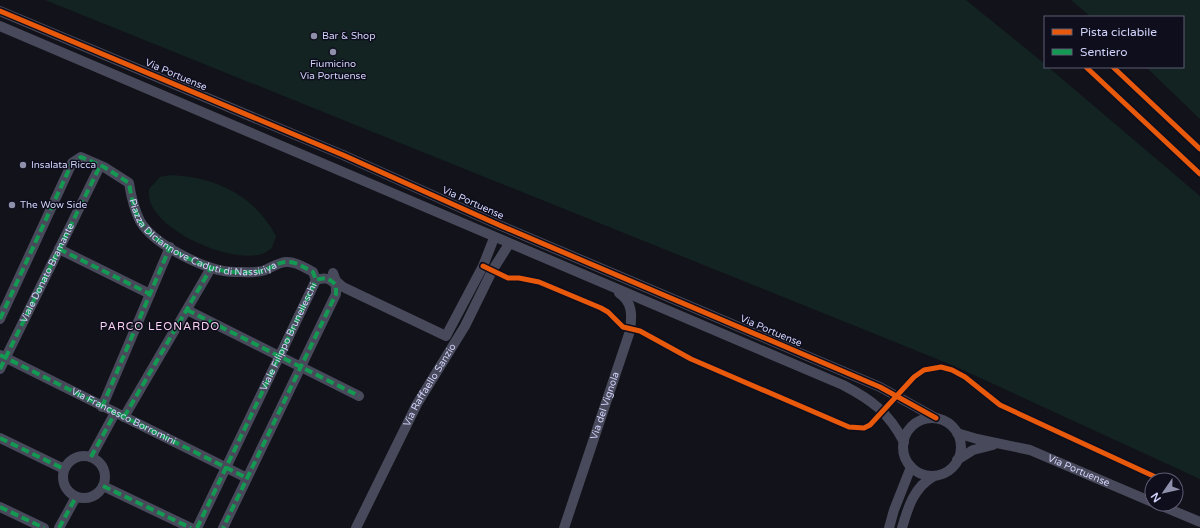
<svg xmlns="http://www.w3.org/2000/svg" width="1200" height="528" viewBox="0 0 1200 528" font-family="'Varela Round',sans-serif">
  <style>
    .green { fill: #122322 }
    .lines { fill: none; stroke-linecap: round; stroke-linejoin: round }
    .minor { stroke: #48495a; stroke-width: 10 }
    .quiet { stroke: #139951; stroke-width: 4; stroke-dasharray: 8 4; stroke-linecap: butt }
    .cycleway-casing { stroke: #0f0e1d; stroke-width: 8 }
    .cycleway { stroke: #e8590c; stroke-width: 5 }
    .poi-dot { fill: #8e8fab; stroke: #0f0e1d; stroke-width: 1.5 }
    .labels { text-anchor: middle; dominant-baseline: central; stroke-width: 3; stroke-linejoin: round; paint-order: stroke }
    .poi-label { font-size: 10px; fill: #d0d2f9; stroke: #0f0e1d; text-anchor: start }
    .street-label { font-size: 10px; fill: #d0d2f9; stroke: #0f0e1d }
    .neighbourhood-label { font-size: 11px; letter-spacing: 1px; fill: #fad2f1; stroke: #0f0e1d }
  </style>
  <rect width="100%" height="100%" fill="#12121a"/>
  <g class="green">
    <polygon points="45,0 966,0 1045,64 1045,67 1048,67 1200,196 1200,479 952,365"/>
    <polygon points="1071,0 1200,0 1200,119 1146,67 1183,67 1183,17 1091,17"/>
    <path d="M170,175C216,177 254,195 276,236L272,248C269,250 265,253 262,254C230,263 164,234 151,204C149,200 149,193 149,189L160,177Z"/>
  </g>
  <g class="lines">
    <g class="minor">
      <polyline points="0,11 343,155 499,225 880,387 936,418"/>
      <path d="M0,26L843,385C872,400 888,412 904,442"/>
      <polyline points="59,249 150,294"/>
      <polyline points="333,273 336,281 343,287 446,336 483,266 494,238"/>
      <polyline points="187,310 359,396"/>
      <path id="s1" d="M0,319L72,163L81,157L104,167L129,183C131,196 134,209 140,221C154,245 208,272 235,272C243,272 254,273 262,271C270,269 279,261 288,262C297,262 305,268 313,272L316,280"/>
      <polyline points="0,355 247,478"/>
      <polyline points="0,369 100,166"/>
      <polyline points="102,407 170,247"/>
      <polyline points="124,417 211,268"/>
      <circle cx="932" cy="447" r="29"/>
      <path id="s2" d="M957,433L977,439L1030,450L1152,502"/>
      <polyline points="0,438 64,469"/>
      <circle cx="84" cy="477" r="21"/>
      <polyline points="91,457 115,413"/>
      <polyline points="957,460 973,450 993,445"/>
      <polyline points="103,486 191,528"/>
      <polyline points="1157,504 1200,522"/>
      <polyline points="0,507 44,528"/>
      <polyline points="59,528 76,497"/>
      <path d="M197,528L316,280C325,277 329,278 336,285V294L223,528"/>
      <path id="s3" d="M356,528L417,404L465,326L492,271L509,244"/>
      <path id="s4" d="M564,528L630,331C632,316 633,302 619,293"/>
      <polyline points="889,528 894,510 911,467"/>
      <path d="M902,528C908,507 914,487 934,476"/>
    </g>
    <g class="quiet">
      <polyline points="59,249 150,294"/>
      <polyline points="187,310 359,396"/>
      <path d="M0,319L72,163L81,157L104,167L129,183C131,196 134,209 140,221C154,245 208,272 235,272C243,272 254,273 262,271C270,269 279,261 288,262C297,262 305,268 313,272L316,280"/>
      <path id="s5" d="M0,355L247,478"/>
      <path id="s6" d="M0,369L100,166"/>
      <polyline points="102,407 170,247"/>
      <polyline points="124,417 211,268"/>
      <polyline points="0,438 64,469"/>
      <polyline points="91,457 115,413"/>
      <polyline points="103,486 191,528"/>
      <polyline points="0,507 44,528"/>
      <polyline points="59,528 76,497"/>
      <path id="s7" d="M197,528L316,280C325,277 329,278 336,285V294L223,528"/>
    </g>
    <g class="cycleway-casing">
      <g id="cycleway">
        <polyline points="0,11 343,155 499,225 880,387 936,418"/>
        <polyline points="1086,67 1200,174"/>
        <polyline points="1113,67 1200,149"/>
        <polyline points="483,266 508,278 519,278 539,282 601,308 608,312 623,327 640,331 691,359 849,427 864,428 870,425 914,377 924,370 941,367 952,370 965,377 1000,405 1162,480"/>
      </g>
    </g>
    <use href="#cycleway" class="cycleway"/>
  </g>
  <g class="poi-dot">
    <circle cx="314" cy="36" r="4"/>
    <circle cx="333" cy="52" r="4"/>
    <circle cx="23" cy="165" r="4"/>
    <circle cx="12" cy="205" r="4"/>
  </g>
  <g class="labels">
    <g class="poi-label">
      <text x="322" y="36">Bar &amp; Shop</text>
      <text x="333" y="64" text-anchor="middle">Fiumicino<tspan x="333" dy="12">Via Portuense</tspan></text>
      <text x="31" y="165">Insalata Ricca</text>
      <text x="20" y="205">The Wow Side</text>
    </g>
    <g class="street-label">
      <text transform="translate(176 75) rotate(23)">Via Portuense</text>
      <text transform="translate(473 203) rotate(24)">Via Portuense</text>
      <text stroke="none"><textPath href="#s1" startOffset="342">Piazza DIciannove Caduti di Nassiriya</textPath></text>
      <text stroke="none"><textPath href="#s6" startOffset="107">Viale Donato Bramante</textPath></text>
      <text transform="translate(771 331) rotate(23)">Via Portuense</text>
      <text stroke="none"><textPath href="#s7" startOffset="212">Viale Filippo Brunelleschi</textPath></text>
      <text stroke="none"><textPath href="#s3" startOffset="161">Via Raffaello Sanzio</textPath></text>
      <text stroke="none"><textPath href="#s4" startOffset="129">Via del Vignola</textPath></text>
      <text stroke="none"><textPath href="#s5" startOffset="138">Via Francesco Borromini</textPath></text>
      <text stroke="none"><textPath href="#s2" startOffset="128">Via Portuense</textPath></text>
    </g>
    <g class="neighbourhood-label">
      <text x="160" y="326">PARCO LEONARDO</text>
    </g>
  </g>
  <rect x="1044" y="16" width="140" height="52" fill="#0f0e1d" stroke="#5c5c75"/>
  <rect x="1052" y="29" width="20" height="6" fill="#e8590c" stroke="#5c5c75"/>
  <text x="1080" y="36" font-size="12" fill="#d0d2f9">Pista ciclabile</text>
  <rect x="1052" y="49" width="20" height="6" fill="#139951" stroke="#5c5c75"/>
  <text x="1080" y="56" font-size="12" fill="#d0d2f9">Sentiero</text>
  <g transform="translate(1164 492) rotate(236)"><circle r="19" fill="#0f0e1d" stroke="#5c5c75"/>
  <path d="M0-3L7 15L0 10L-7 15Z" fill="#8e8fab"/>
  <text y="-6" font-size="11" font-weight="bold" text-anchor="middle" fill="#d0d2f9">N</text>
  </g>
</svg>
